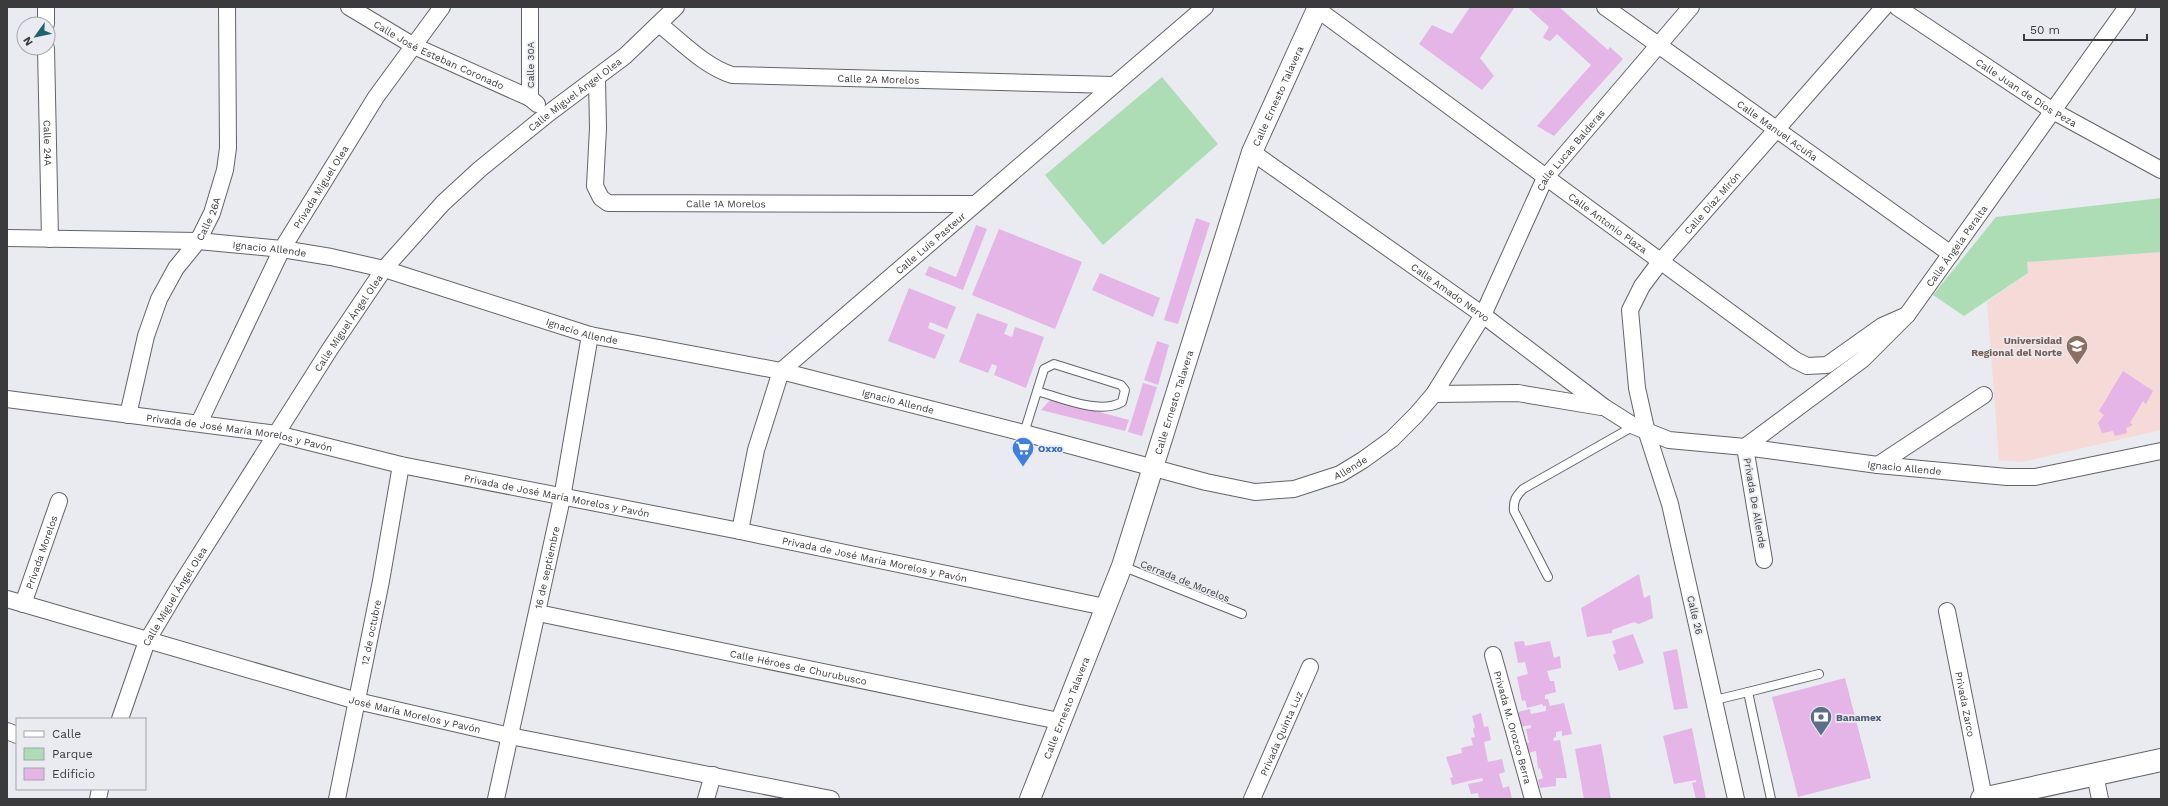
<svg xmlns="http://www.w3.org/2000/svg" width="2168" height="806" viewBox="0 0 2168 806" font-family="'Work Sans',sans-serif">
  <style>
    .education { fill: #f5dad8 }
    .green { fill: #acddb5 }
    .building { fill: #e4b5e6 }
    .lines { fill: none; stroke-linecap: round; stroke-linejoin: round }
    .service-casing { stroke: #636469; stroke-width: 10 }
    .minor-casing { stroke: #636469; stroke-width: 18 }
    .tertiary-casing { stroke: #636469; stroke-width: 22 }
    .secondary-casing { stroke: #636469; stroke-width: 24 }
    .service { stroke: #fff; stroke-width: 8 }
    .minor { stroke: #fff; stroke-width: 16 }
    .tertiary { stroke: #fff; stroke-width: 20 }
    .secondary { stroke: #fff; stroke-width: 22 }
    .labels { text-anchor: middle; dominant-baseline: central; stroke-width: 3.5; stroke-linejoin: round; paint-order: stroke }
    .street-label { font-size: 10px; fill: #3b3b3e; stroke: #eaebf1 }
    .education-label { font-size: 10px; font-weight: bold; fill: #785e54; stroke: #eaebf1; text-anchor: end }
    .shop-label { font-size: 10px; font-weight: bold; fill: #366cbe; stroke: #eaebf1; text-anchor: start }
    .service-label { font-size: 10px; font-weight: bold; fill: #4e5e75; stroke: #eaebf1; text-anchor: start }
  </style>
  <rect width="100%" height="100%" fill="#eaebf1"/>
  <polygon class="education" points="2161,252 2161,430 2022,462 1999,460 1987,302 2028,273 2026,262"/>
  <g class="green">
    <polygon points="1162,77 1218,144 1103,245 1045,175"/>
    <polygon points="2161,198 2161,252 2027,262 2028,273 1964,316 1933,295 1996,217"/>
  </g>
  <g class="building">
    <polygon points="1470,7 1515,7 1480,58 1494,76 1482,90 1419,44 1432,25 1452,34"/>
    <polygon points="1527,7 1559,7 1608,50 1610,47 1623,59 1554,136 1537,126 1591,65 1557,34 1550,41 1545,39 1543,37 1549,27"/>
    <polygon points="1196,218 1210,223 1178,324 1164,320"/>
    <polygon points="976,225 987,229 963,290 925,275 929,266 956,277"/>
    <polygon points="999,229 1082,262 1055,329 972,295"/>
    <polygon points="1100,273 1160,298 1153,317 1092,290"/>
    <polygon points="909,288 956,307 947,329 930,322 928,328 945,335 935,359 888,341"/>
    <polygon points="977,313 1008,324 1004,334 1012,337 1015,327 1044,337 1026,388 994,375 997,366 992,364 988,373 959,362"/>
    <polygon points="1157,341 1169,345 1158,385 1144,380"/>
    <polygon points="2123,371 2153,391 2146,404 2143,401 2130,423 2133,425 2126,428 2127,433 2115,436 2113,431 2102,433 2098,423 2104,415 2099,411"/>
    <polygon points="1143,383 1157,387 1142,436 1128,432"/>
    <polygon points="1051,399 1129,420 1125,431 1041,410"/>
    <polygon points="1639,574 1644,598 1650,595 1653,618 1639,624 1634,622 1612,630 1612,633 1587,637 1581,608"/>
    <polygon points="1633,634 1644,663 1619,671 1613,655 1616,653 1612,641"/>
    <polygon points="1524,641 1525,646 1550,641 1554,658 1560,656 1561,668 1547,671 1550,681 1554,681 1556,692 1545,695 1545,699 1548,699 1550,706 1564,703 1572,734 1562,736 1562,731 1556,732 1556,737 1553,738 1554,741 1560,740 1567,778 1556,778 1556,786 1540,788 1538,780 1543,778 1540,768 1538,769 1536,751 1528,753 1526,743 1529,743 1526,729 1531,728 1531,725 1519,727 1515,713 1530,709 1531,714 1546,711 1546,706 1543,706 1542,704 1527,708 1525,700 1522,701 1517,677 1528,674 1525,662 1518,663 1514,642"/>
    <polygon points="1677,649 1688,708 1674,710 1663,652"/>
    <polygon points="1845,678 1871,778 1798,797 1772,697"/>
    <polygon points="1481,713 1484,727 1488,726 1491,740 1484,742 1488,762 1502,759 1505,772 1499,774 1503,788 1509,786 1512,799 1479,799 1478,793 1471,794 1468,784 1483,781 1482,778 1452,785 1450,778 1453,777 1446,757 1462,753 1461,748 1473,745 1471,738 1475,737 1473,729 1475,727 1472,716"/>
    <polygon points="1692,728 1706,799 1696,799 1692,783 1696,782 1696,780 1674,784 1663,736"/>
    <polygon points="1601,744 1611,799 1584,799 1575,749"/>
  </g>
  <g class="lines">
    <g class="service-casing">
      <g id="service">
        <path d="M1024,433L1044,369L1054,364L1121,385L1125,390L1122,402C1100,415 1061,398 1037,391"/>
        <polyline points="1122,566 1242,614"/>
        <path d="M1548,577L1514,511C1513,501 1516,496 1523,489L1634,426"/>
        <polyline points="1748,692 1819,674"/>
        <polyline points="1715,700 1748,692 1771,799"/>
      </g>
    </g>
    <g class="minor-casing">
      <g id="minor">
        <polyline points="46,7 46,24"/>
        <path id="s1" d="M349,7L414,46L530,98"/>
        <polyline points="530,7 530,98 537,104"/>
        <path id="s2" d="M1605,7L1951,254"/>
        <path id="s3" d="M1897,7L2053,111L2161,170"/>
        <path id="s4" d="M1317,9L1795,360L1807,366L1827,365L1882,326L1907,315"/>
        <path id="s5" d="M659,24C682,42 704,66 732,75L1113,85"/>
        <path id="s6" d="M46,48L50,239"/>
        <path id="s7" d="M597,79L598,128L595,186L601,198L608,203L974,204"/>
        <path id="s8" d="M1252,152L1483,315L1604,407L1634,426L1669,440L1745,447L1878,465L2007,477H2035L2161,451"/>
        <path id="s9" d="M7,238L198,241L282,249L331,257L384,269L590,335L781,371L1024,433L1206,482L1255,492L1294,489L1340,474L1363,460L1392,439L1416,415L1434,394L1483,315L1545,178L1691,7"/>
        <polyline points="1434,394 1518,393 1601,407"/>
        <path id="s10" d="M7,399L277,434L401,465L740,531L1105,607"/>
        <path id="s11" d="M128,415L146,336L159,299L176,268L198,241L212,213L225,170L228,148L227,7"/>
        <path id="s12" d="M199,423L282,249L376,97L442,7"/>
        <polyline points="1878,465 1984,395"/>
        <path id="s13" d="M740,531L756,450L781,371L1205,7"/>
        <path id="s14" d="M1764,560L1745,447L1863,359L1907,315L2127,7"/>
        <path id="s15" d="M7,599L357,701L510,736L831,799"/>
        <path id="s16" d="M23,604L59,501"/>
        <path id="s17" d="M1947,611L1984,798"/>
        <path id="s18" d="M538,613L1059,721"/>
        <path id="s19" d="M1493,655L1533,799"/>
        <path id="s20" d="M120,719L147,641L178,589L330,349L384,269L443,203L480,169L549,113L625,56L676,7"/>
        <polyline points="7,731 17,735"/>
        <polyline points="2095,775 2100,799"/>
        <polyline points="98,799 100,789"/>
        <path id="s21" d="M337,799L381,581L401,465"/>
        <path id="s22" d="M496,799L562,498L590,335"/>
        <polyline points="706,799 713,775"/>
        <path id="s23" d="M1252,799L1310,667"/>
        <path id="s24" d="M1736,799L1670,504L1647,433L1637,388L1630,310L1642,286L1660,262L1884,7"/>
      </g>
    </g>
    <g class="tertiary-casing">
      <g id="tertiary">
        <path id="s25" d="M1030,799L1122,566L1252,152L1318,7"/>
      </g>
    </g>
    <g class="secondary-casing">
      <polyline id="secondary" points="1982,799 2161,760"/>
    </g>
    <use href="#service" class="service"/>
    <use href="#minor" class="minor"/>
    <use href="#tertiary" class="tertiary"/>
    <use href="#secondary" class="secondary"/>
  </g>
  <defs>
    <g id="university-pin" transform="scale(1.15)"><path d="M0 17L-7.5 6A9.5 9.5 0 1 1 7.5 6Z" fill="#8d6e63" stroke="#eaebf1"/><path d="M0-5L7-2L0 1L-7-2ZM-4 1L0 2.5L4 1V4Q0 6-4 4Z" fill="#fff"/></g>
    <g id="supermarket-pin" transform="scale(1.15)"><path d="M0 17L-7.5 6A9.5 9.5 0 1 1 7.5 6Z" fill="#3f7fe0" stroke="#eaebf1"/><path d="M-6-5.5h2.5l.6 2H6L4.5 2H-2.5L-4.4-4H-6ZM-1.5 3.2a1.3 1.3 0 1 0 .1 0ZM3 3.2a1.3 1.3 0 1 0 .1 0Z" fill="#fff"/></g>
    <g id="bank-pin" transform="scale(1.15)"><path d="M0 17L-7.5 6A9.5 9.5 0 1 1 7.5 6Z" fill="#5c6f8a" stroke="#eaebf1"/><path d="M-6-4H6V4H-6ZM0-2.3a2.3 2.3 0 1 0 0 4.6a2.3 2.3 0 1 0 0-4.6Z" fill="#fff"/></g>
  </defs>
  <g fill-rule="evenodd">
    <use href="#university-pin" x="2077" y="346"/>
    <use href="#supermarket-pin" x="1023" y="448"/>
    <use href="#bank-pin" x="1821" y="717"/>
  </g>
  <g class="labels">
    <g class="street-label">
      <text stroke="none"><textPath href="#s1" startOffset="102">Calle José Esteban Coronado</textPath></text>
      <text transform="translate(530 65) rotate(-90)">Calle 30A</text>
      <text stroke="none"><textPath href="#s5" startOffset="236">Calle 2A Morelos</textPath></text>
      <text stroke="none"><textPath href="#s3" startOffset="155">Calle Juan de Dios Peza</textPath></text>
      <text stroke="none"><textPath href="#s20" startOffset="783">Calle Miguel Ángel Olea</textPath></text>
      <text stroke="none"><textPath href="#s25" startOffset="746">Calle Ernesto Talavera</textPath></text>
      <text stroke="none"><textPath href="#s2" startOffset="212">Calle Manuel Acuña</textPath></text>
      <text stroke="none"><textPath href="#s6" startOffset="95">Calle 24A</textPath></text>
      <text stroke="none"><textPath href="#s9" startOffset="1772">Calle Lucas Balderas</textPath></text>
      <text stroke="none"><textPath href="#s12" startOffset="266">Privada Miguel Olea</textPath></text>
      <text stroke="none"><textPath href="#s24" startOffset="637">Calle Díaz Mirón</textPath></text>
      <text stroke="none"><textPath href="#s7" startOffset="247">Calle 1A Morelos</textPath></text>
      <text stroke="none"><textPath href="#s11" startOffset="215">Calle 26A</textPath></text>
      <text stroke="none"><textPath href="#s4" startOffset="361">Calle Antonio Plaza</textPath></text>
      <text stroke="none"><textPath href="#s13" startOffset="362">Calle Luis Pasteur</textPath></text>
      <text stroke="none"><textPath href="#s14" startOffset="409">Calle Ángela Peralta</textPath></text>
      <text stroke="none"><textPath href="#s9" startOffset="263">Ignacio Allende</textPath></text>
      <text stroke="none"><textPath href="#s8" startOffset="243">Calle Amado Nervo</textPath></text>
      <text stroke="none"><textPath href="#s20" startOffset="459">Calle Miguel Ángel Olea</textPath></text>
      <text stroke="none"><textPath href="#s9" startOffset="587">Ignacio Allende</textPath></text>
      <text stroke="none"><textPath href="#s9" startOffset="911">Ignacio Allende</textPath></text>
      <text stroke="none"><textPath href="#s25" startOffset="422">Calle Ernesto Talavera</textPath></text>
      <text stroke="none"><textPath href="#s10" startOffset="235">Privada de José María Morelos y Pavón</textPath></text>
      <text stroke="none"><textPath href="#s9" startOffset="1379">Allende</textPath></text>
      <text stroke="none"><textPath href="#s8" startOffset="745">Ignacio Allende</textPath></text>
      <text stroke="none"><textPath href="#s10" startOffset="559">Privada de José María Morelos y Pavón</textPath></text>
      <text transform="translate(1755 503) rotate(80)">Privada De Allende</text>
      <text stroke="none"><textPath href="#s16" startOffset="55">Privada Morelos</textPath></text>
      <text stroke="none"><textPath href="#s10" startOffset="883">Privada de José María Morelos y Pavón</textPath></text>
      <text stroke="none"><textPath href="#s22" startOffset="237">16 de septiembre</textPath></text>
      <text transform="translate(1185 581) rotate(22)">Cerrada de Morelos</text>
      <text stroke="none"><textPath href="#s20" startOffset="135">Calle Miguel Ángel Olea</textPath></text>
      <text transform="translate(1695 615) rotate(77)">Calle 26</text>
      <text stroke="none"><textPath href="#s21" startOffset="170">12 de octubre</textPath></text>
      <text stroke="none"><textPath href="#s18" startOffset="266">Calle Héroes de Churubusco</textPath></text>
      <text stroke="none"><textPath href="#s17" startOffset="95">Privada Zarco</textPath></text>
      <text stroke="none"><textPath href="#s25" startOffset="98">Calle Ernesto Talavera</textPath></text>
      <text stroke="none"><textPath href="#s15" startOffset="424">José María Morelos y Pavón</textPath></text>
      <text stroke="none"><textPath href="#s19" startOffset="75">Privada M. Orozco Berra</textPath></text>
      <text stroke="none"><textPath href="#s23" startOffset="72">Privada Quinta Luz</textPath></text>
    </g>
    <g class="education-label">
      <text x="2062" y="340">Universidad<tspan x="2062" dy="12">Regional del Norte</tspan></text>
    </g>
    <g class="shop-label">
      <text x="1038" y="448">Oxxo</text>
    </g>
    <g class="service-label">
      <text x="1836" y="717">Banamex</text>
    </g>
  </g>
  <rect width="2168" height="806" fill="none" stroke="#3b3b3e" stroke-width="16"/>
  <rect x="16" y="718" width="130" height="72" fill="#eaebf1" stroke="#a4a5a9"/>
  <rect x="24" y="731" width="20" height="6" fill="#ffffff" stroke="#a4a5a9"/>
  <text x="52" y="738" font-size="12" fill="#3b3b3e">Calle</text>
  <rect x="24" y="748" width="20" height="12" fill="#acddb5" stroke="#a4a5a9"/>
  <text x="52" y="758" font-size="12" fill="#3b3b3e">Parque</text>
  <rect x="24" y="768" width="20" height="12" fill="#e4b5e6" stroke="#a4a5a9"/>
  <text x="52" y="778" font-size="12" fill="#3b3b3e">Edificio</text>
  <g transform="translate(36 36) rotate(237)"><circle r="19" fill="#eaebf1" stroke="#a4a5a9"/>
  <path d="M0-3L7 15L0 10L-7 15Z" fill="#1a6371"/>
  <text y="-6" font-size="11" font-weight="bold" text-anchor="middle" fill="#3b3b3e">N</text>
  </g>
  <path d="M2024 34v6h123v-6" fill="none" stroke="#3b3b3e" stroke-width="2"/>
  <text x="2030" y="34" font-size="12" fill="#3b3b3e" stroke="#eaebf1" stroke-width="3" paint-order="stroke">50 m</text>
</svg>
